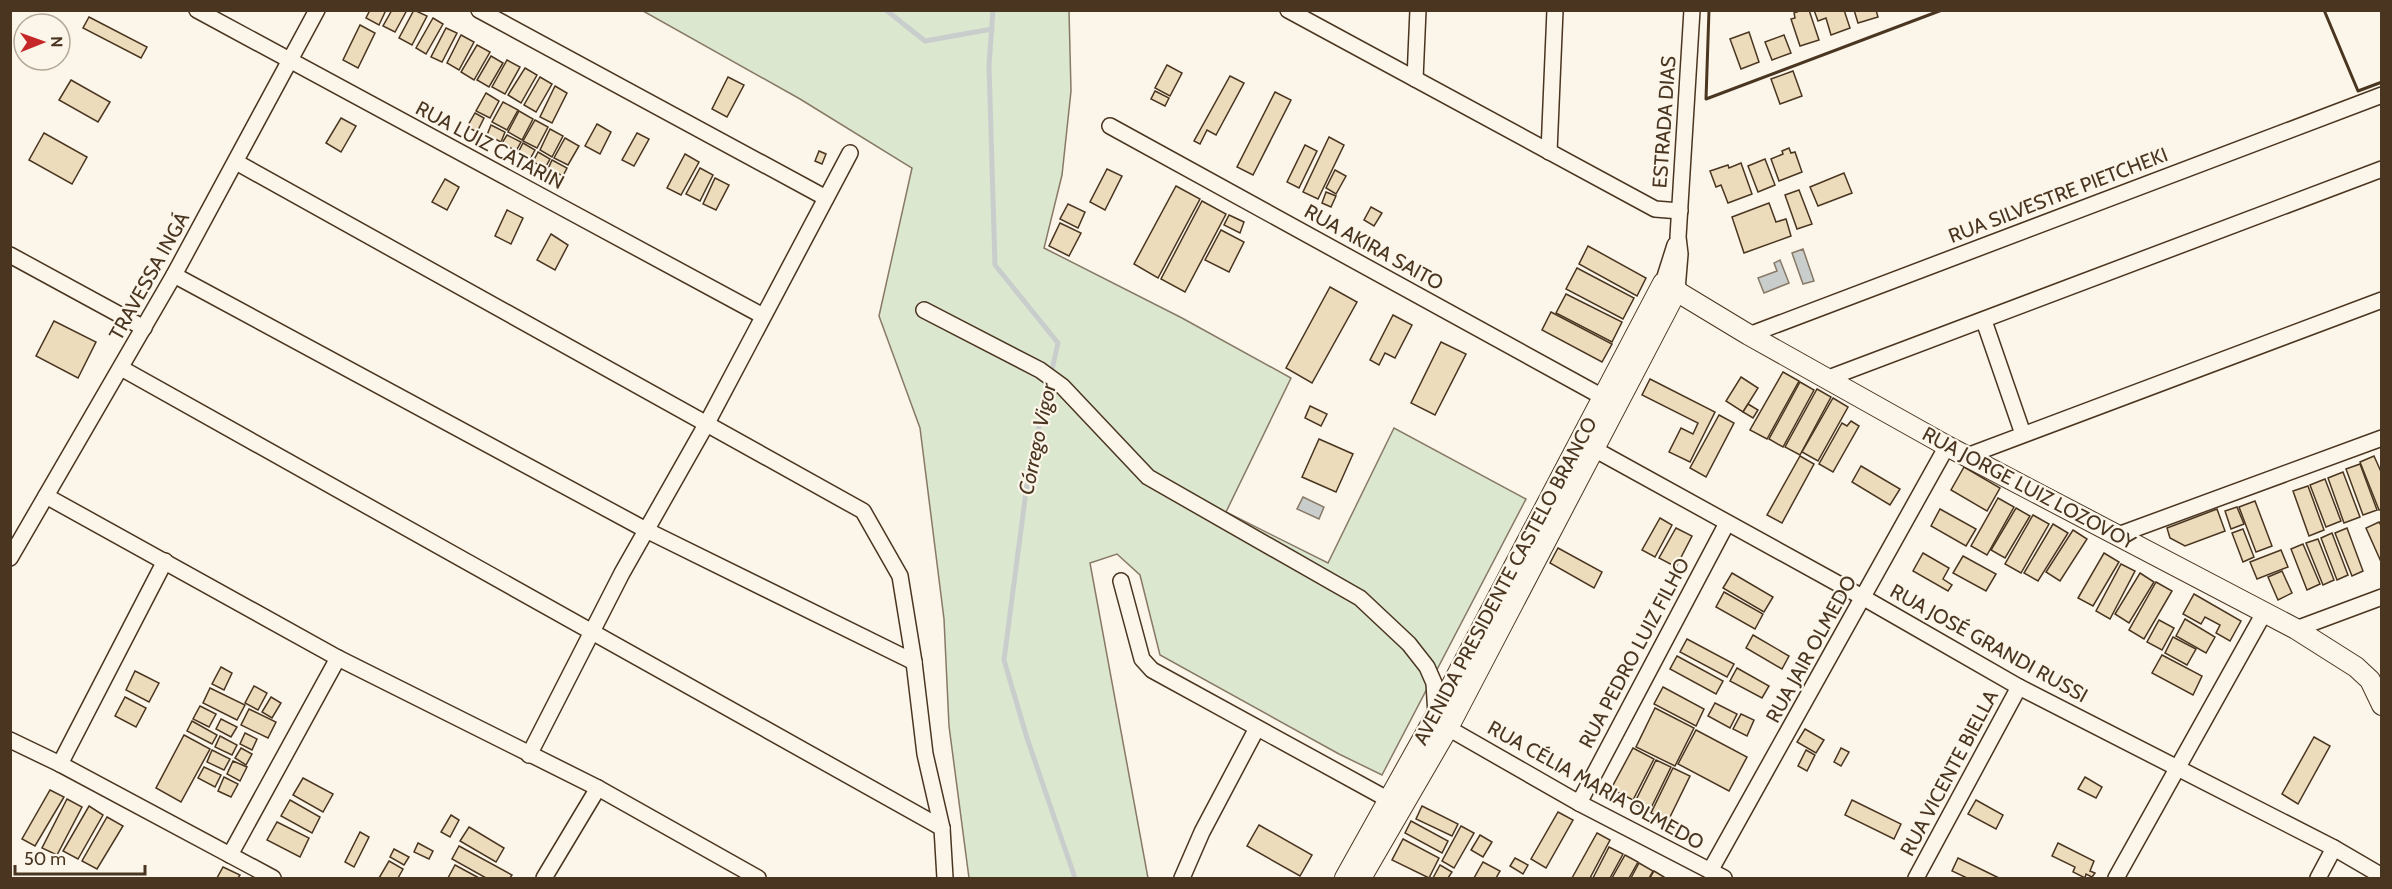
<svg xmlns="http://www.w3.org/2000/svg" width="2392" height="889" viewBox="0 0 2392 889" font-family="Cabin,sans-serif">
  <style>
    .green { fill: #dce7d0; stroke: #887966; stroke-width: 1.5 }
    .water { fill: #c9cecd; stroke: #887966; stroke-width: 1.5 }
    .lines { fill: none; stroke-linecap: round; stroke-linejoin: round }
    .stream { stroke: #c9cecd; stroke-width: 5 }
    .building { fill: #ecdcbc; stroke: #4a3520; stroke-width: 1.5 }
    .minor-casing { stroke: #4a3520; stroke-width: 18 }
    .tertiary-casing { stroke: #4a3520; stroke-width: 22 }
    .minor { stroke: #fbf6e9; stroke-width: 15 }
    .tertiary { stroke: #fbf6e9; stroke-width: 20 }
    .wall { stroke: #4a3520; stroke-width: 3 }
    .labels { text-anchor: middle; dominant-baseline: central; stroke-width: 4.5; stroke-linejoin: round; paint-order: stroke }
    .street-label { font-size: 20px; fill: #4a3520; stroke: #fbf6e9 }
    .water-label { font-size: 21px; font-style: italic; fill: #4a3520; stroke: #fbf6e9 }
  </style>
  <rect width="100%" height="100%" fill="#fbf6e9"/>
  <polygon class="green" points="643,11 1069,11 1071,91 1062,175 1044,248 1182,318 1291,378 1226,512 1328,563 1394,428 1526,499 1382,775 1339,754 1160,655 1140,575 1117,554 1090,563 1148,878 969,878 949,726 944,619 920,428 879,316 912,168 800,99"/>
  <g class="water">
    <polygon points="1803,249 1814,281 1803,284 1792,253"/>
    <polygon points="1780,260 1789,283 1764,293 1758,278 1777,271 1774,263"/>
    <polygon points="1303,497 1324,507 1319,519 1297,509"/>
  </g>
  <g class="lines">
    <g class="stream">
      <polyline points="886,10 925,41 992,29"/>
      <polyline points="993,10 989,65 995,265 1058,343 1028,476 1004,660 1027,738 1075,878"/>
    </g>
  </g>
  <g class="building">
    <polygon points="370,10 386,10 379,25 366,18"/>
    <polygon points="392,10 407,10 395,32 383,26"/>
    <polygon points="414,10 427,16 412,45 399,38"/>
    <polygon points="1802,10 1809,10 1819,40 1800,46 1791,19 1795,18 1794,13"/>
    <polygon points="1814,10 1844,10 1850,28 1831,35 1826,18 1818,21"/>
    <polygon points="1854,10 1876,10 1878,17 1858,23"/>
    <polygon points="89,17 147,47 141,58 83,28"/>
    <polygon points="433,18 443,24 426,54 416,48"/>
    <polygon points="360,25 375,33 358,68 343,60"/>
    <polygon points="446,28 457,33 442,62 431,57"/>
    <polygon points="1749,32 1759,62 1741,69 1730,39"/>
    <polygon points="461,35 474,42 459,70 447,63"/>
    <polygon points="1784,35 1791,53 1772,60 1765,42"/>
    <polygon points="477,45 490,52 474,80 461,72"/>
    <polygon points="491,56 503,63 489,87 477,80"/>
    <polygon points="507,60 520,67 505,94 492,87"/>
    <polygon points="1167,65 1182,73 1170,96 1155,88"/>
    <polygon points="525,68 537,75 521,103 508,95"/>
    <polygon points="1793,71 1802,96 1780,104 1771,79"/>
    <polygon points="1230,76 1244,83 1216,135 1207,130 1200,144 1194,141"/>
    <polygon points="540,77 552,84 536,112 524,105"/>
    <polygon points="728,77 744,85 727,117 712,109"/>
    <polygon points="71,80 110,102 98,122 59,100"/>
    <polygon points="555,86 567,93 552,123 540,117"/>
    <polygon points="1155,91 1169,98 1165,106 1151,99"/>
    <polygon points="1275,92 1291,100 1253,175 1237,167"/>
    <polygon points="486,93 499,101 490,118 476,111"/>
    <polygon points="503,102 518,110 507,130 492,122"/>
    <polygon points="519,111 533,119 522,140 508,132"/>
    <polygon points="475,113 484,118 477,132 467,127"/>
    <polygon points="341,118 356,126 341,152 326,143"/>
    <polygon points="535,120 548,127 537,148 523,141"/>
    <polygon points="597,124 611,132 600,154 585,146"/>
    <polygon points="491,125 505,132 501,142 487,135"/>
    <polygon points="550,129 563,136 552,157 540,150"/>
    <polygon points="44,133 87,157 72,184 29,160"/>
    <polygon points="637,133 649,139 634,166 622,160"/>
    <polygon points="507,135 521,142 516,151 502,143"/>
    <polygon points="1329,137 1344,145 1318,199 1303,192"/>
    <polygon points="565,138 579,146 568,165 554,158"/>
    <polygon points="523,143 535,150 530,159 518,153"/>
    <polygon points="1305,145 1317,151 1299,188 1287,182"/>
    <polygon points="1789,148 1791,153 1795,152 1802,172 1779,181 1771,159 1783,154 1782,151"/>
    <polygon points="819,151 826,154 822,164 815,161"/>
    <polygon points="538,152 550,159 545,168 533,162"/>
    <polygon points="685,154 699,162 681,195 667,188"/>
    <polygon points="1765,159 1775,185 1758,192 1748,166"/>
    <polygon points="552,160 567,168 563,176 548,169"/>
    <polygon points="1741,163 1752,194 1728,203 1721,185 1716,187 1710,171 1728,165 1729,168"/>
    <polygon points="700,168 713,175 700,201 686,194"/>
    <polygon points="1107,169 1122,176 1105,210 1090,202"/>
    <polygon points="1335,170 1346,176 1336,194 1326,188"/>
    <polygon points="1844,173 1852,193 1818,206 1810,187"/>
    <polygon points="715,178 729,185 716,210 703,204"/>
    <polygon points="445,179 459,187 447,210 432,202"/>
    <polygon points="1176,186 1200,199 1158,278 1134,264"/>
    <polygon points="1799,190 1812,224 1797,229 1785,195"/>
    <polygon points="1326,192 1336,196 1331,207 1322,203"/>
    <polygon points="1202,201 1226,214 1185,292 1161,279"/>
    <polygon points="1769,203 1776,222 1786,219 1791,236 1744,253 1732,217"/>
    <polygon points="1068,204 1085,212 1078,228 1060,219"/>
    <polygon points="1371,207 1382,213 1374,226 1364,220"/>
    <polygon points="507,210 523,218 511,244 495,236"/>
    <polygon points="1229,215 1244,222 1240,233 1224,225"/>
    <polygon points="1060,223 1081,233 1069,256 1049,246"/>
    <polygon points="1221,230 1244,242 1229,272 1205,260"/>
    <polygon points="551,234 568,245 555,270 537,260"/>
    <polygon points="1588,246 1646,278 1637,296 1579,264"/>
    <polygon points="1577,268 1634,298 1623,319 1566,289"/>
    <polygon points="1330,287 1357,302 1312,383 1286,368"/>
    <polygon points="1566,294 1622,322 1612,342 1556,313"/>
    <polygon points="1551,312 1612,344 1602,362 1542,330"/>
    <polygon points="1393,315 1412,325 1395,358 1385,353 1379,365 1370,360"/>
    <polygon points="54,321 96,342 78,378 36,356"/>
    <polygon points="1441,342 1466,354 1435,415 1411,403"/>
    <polygon points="1783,372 1799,381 1767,439 1750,430"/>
    <polygon points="1741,377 1758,388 1743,412 1726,401"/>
    <polygon points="1650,379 1715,412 1690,462 1669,452 1681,428 1693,434 1698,423 1642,395"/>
    <polygon points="1800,382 1814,390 1783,447 1769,439"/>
    <polygon points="1817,389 1831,397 1800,455 1785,447"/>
    <polygon points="1833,398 1848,407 1818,461 1802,452"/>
    <polygon points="1748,404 1758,410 1753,418 1743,412"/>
    <polygon points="1310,406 1327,414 1321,426 1305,418"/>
    <polygon points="1719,415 1734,423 1706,477 1690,468"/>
    <polygon points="1851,421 1859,426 1833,472 1819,464 1842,423 1847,426"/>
    <polygon points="1319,439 1353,454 1336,492 1302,477"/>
    <polygon points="1800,456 1814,464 1782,523 1767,515"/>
    <polygon points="2374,456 2382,474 2382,509 2379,510 2360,462"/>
    <polygon points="2360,464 2377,510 2363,515 2346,469"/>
    <polygon points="1861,466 1900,489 1890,505 1852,482"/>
    <polygon points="1964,467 2000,488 1987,511 1951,490"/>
    <polygon points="2343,472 2360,517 2344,523 2328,478"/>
    <polygon points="2325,479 2341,521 2326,527 2310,485"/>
    <polygon points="2308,486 2324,530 2309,536 2293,491"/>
    <polygon points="1998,498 2014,507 1987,555 1971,546"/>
    <polygon points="2255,501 2272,546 2256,552 2239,507"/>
    <polygon points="2237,507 2244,524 2231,529 2225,511"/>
    <polygon points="2016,508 2030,516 2005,558 1991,550"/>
    <polygon points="1940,509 1976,529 1966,546 1931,526"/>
    <polygon points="2217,509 2225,531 2185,546 2170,538 2167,528"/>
    <polygon points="2033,515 2049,524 2021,573 2005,564"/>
    <polygon points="1660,518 1672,525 1655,557 1642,550"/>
    <polygon points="2379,522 2382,527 2382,564 2366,528"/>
    <polygon points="2053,524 2068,533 2038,581 2024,573"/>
    <polygon points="1676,528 1692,536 1676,567 1659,558"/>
    <polygon points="2347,528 2363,571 2352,576 2335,533"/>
    <polygon points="2243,529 2254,557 2243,562 2232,533"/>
    <polygon points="2073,530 2087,539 2060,581 2046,572"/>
    <polygon points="2332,533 2348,575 2337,580 2321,538"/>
    <polygon points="2318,539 2334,580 2323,585 2306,543"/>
    <polygon points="2303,544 2320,584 2307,590 2291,549"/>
    <polygon points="1558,548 1602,572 1594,588 1550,563"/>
    <polygon points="2281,550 2288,567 2257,579 2250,562"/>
    <polygon points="1923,553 1949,568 1943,579 1952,585 1948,591 1913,571"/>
    <polygon points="2104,553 2119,562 2093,606 2078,598"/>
    <polygon points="1963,556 1996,574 1986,591 1953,573"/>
    <polygon points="2121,564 2135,571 2110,619 2096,611"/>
    <polygon points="2282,571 2292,593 2278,600 2268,577"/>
    <polygon points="1732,573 1773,597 1764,612 1723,588"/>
    <polygon points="2140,573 2154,582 2129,623 2115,614"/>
    <polygon points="2156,582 2172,591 2144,639 2129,630"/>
    <polygon points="1724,592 1763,614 1755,629 1716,607"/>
    <polygon points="2194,594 2241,621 2230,641 2216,633 2220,625 2205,617 2201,624 2183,614"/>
    <polygon points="2185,619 2215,637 2206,653 2176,636"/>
    <polygon points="2159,620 2174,628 2162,650 2147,642"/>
    <polygon points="1753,635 1789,656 1782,669 1746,648"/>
    <polygon points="2173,637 2196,649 2187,665 2165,653"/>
    <polygon points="1687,639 1734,664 1727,677 1680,652"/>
    <polygon points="2162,655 2202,676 2193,695 2152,673"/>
    <polygon points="1677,656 1723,681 1716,694 1670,669"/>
    <polygon points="221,667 232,673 224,690 212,684"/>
    <polygon points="1737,668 1769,686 1762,698 1730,681"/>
    <polygon points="135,671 159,683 149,702 126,690"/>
    <polygon points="254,686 267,693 258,710 245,703"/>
    <polygon points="1663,687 1704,709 1696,726 1654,704"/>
    <polygon points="210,688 245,705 237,720 203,703"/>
    <polygon points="125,697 146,708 136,727 115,716"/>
    <polygon points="271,697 281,703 272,718 262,712"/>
    <polygon points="1715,703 1737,714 1730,728 1708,716"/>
    <polygon points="200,706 216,714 209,727 193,719"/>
    <polygon points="1655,708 1694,728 1675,766 1636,747"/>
    <polygon points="249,709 276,722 268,738 241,725"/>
    <polygon points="1741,714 1754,720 1747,736 1733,729"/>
    <polygon points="221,719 237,727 231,737 216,729"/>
    <polygon points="192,721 217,735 212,744 187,731"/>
    <polygon points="1805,729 1824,740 1816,753 1797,742"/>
    <polygon points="1696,730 1747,757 1729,791 1678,764"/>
    <polygon points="245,733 257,739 252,750 240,744"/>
    <polygon points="184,735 210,749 181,802 156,788"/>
    <polygon points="220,736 237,745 232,755 215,747"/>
    <polygon points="2314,737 2330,746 2298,804 2282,794"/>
    <polygon points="241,748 252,754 246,765 235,758"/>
    <polygon points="1633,748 1654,759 1633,800 1611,789"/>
    <polygon points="1841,748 1849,752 1841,766 1834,762"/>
    <polygon points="212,750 230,759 224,770 207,762"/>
    <polygon points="1806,750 1815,755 1807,771 1798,766"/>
    <polygon points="1656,760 1671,767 1649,812 1634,804"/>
    <polygon points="233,761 247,767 240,781 227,774"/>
    <polygon points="204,767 221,775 215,787 198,778"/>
    <polygon points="1673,768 1690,776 1668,821 1651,813"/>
    <polygon points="224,777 238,784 231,797 218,791"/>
    <polygon points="2085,777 2102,787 2096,798 2078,789"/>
    <polygon points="303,778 333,794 323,812 293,795"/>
    <polygon points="50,790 64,797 35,846 22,839"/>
    <polygon points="67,799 82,807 57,855 42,848"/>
    <polygon points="290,800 320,817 312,833 281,816"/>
    <polygon points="1852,800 1901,824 1894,839 1845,815"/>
    <polygon points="1976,800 2003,815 1996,829 1968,814"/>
    <polygon points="89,806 103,815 78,859 63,851"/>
    <polygon points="1422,806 1458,824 1452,836 1416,819"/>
    <polygon points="1558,812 1573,820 1546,868 1531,859"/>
    <polygon points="451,815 459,820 450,837 441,832"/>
    <polygon points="107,817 123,826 97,869 82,861"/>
    <polygon points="1411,821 1448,841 1442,853 1405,833"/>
    <polygon points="277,822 309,838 300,857 267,840"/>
    <polygon points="1259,825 1312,855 1300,876 1247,846"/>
    <polygon points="1461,826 1474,833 1454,868 1442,861"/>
    <polygon points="469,827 504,848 496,862 460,841"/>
    <polygon points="360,832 369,837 354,867 345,862"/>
    <polygon points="1597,833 1610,840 1590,878 1572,878"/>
    <polygon points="1480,835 1492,842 1483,857 1471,850"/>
    <polygon points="1403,839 1439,858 1429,878 1392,860"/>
    <polygon points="418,843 433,851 429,859 414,852"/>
    <polygon points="2058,843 2094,861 2090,871 2095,873 2092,877 2086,874 2085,878 2073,872 2075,867 2052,856"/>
    <polygon points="459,846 512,875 510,878 486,878 452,859"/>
    <polygon points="1609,847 1623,854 1610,878 1593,878"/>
    <polygon points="394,849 409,857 404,865 390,857"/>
    <polygon points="1625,855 1638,862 1629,878 1612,878"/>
    <polygon points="1515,858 1528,865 1523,874 1510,866"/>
    <polygon points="1958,858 1999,878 1967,878 1952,871"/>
    <polygon points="389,861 403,869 398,878 379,878"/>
    <polygon points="1483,862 1500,871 1496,878 1474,878"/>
    <polygon points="1639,863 1653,871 1649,878 1631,878"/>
    <polygon points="455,865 479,878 448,878"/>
    <polygon points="1440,865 1452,872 1448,878 1433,878"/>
    <polygon points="223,867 240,875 238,878 217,878"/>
    <polygon points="1654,871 1664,877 1664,878 1650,878"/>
  </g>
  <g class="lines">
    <g class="minor-casing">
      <g id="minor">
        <polyline points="197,10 763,316"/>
        <polyline points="479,10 826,198"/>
        <polyline points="1288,10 1655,209 1680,211"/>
        <polyline points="1415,79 1418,10"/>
        <polyline points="1110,126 1610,401"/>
        <polyline points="1549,152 1555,10"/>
        <polyline points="236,162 863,511 900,576 914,662 925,754 942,828 945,878"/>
        <polyline points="10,255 144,328"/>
        <polyline points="174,275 646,530 914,662"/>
        <polyline points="1663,283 1675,245"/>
        <polyline points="1677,290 1680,254 1678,237 1692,10"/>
        <polyline points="924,310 1040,370 1062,386 1148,477 1360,598 1409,644 1427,667 1434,683 1436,715 1448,728 1579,803 1724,878"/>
        <polyline points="1984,321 2023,434"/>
        <polyline points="1749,335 2382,95"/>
        <polyline points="121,368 942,828"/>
        <polyline points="1826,379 2382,169"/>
        <polyline points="1585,444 1864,598 2019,687 2334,848 2382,876"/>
        <polyline points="1967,456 2382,300"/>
        <polyline points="46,496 338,658 598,788 758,878"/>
        <polyline points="2118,535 2382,438"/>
        <polyline points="10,558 174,275 317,10"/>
        <polyline points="1121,581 1142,659 1152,670 1389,800"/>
        <polyline points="2296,629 2382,597"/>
        <polyline points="10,740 60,764 273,878"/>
        <polyline points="529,755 622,573 707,423 850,153"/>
        <polyline points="60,764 165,561"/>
        <polyline points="1579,803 1727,523"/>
        <polyline points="230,855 338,658"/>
        <polyline points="1710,871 1947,446"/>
        <polyline points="544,878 598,788"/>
        <polyline points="1182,878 1202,832 1257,728"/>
        <polyline points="1916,878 2019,687"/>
        <polyline points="2116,878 2264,613"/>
        <polyline points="2318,878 2334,848"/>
      </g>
    </g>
    <g class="tertiary-casing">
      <g id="tertiary">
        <polyline points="1345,878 1436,715 1663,283 1749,335 1947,446 2296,629 2356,667 2370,680 2382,705"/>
        <polyline points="1361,878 1448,728 1677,290"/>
      </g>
    </g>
    <use href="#minor" class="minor"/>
    <use href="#tertiary" class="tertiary"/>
    <g class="wall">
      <polyline points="1709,10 1706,99 1942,10"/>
      <polyline points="2324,10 2358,91 2382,82"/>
    </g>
  </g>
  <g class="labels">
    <g class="street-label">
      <text transform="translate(1664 122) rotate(-86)">ESTRADA DIAS</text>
      <text transform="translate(490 145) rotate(28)">RUA LUIZ CATARIN</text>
      <text transform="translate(2058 195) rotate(-21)">RUA SILVESTRE PIETCHEKI</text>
      <text transform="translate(1374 247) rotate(29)">RUA AKIRA SAITO</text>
      <text transform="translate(149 276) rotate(-61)">TRAVESSA INGÁ</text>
      <text transform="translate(2029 488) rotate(28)">RUA JORGE LUIZ LOZOVOY</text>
      <text transform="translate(1505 581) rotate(-62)">AVENIDA PRESIDENTE CASTELO BRANCO</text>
      <text transform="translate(1989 643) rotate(29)">RUA JOSÉ GRANDI RUSSI</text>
      <text transform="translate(1811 649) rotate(-61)">RUA JAIR OLMEDO</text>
      <text transform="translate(1634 653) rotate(-62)">RUA PEDRO LUIZ FILHO</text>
      <text transform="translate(1949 773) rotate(-62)">RUA VICENTE BIELLA</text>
      <text transform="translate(1596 785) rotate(29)">RUA CÉLIA MARIA OLMEDO</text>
    </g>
    <g class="water-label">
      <text transform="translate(1037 439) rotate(-78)">Córrego Vigor</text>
    </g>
  </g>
  <rect width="2392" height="889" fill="none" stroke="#4a3520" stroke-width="24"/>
  <g transform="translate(42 42) rotate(89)"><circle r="28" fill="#fbf6e9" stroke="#b4a999" stroke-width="1.5"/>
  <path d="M0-4.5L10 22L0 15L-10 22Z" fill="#c62828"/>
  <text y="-9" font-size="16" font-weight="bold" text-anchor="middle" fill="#4a3520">N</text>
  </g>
  <path d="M15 865v9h130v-9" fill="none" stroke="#4a3520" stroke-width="3"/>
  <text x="24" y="865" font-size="18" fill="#4a3520" stroke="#fbf6e9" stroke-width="4.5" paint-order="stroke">50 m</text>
</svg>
